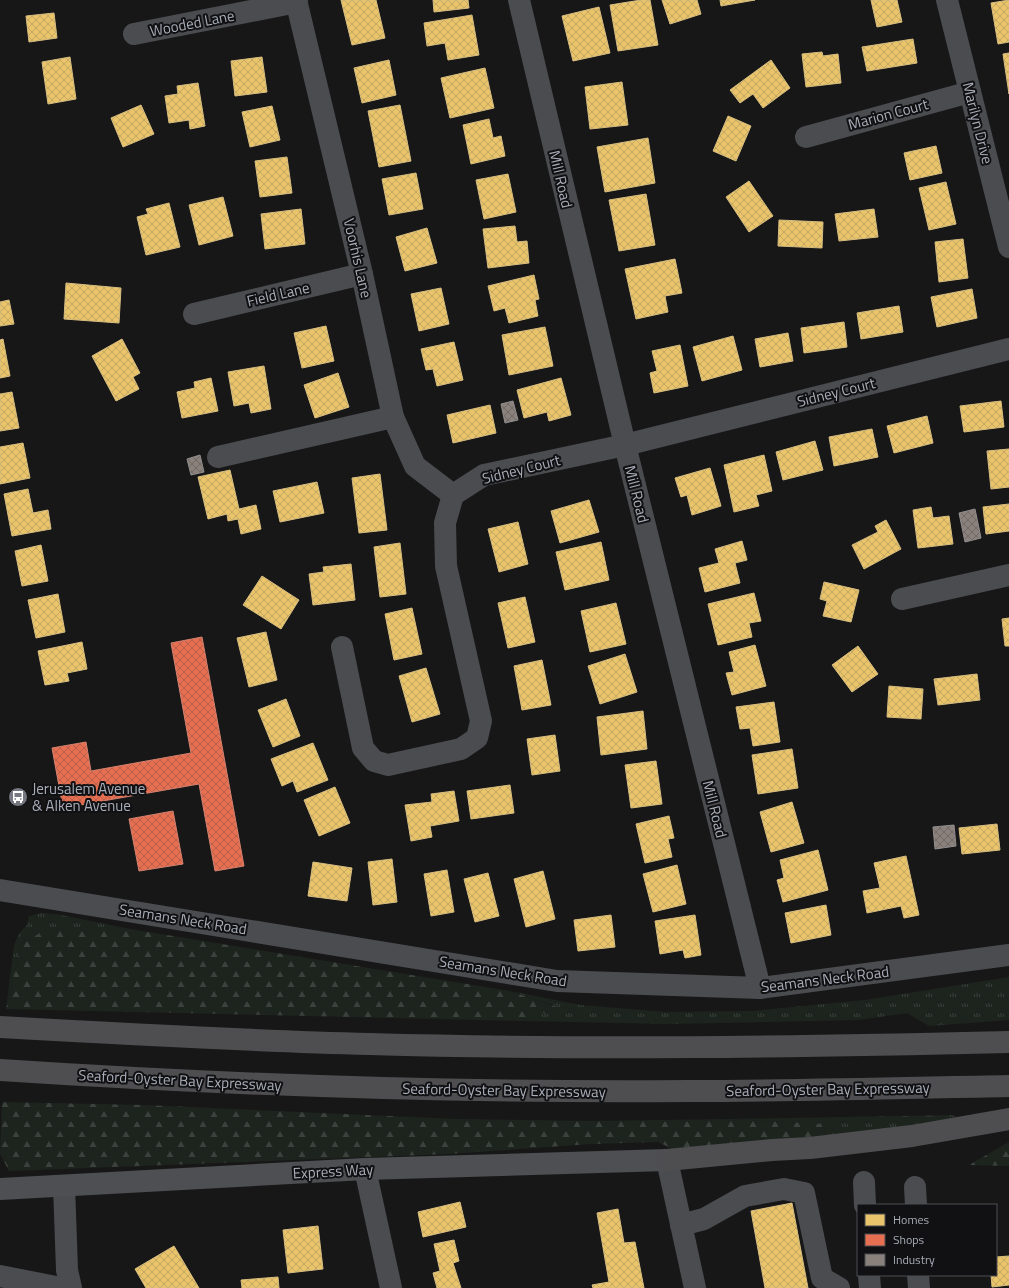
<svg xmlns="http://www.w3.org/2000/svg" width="1009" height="1288" viewBox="0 0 1009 1288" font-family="'Titillium Web',sans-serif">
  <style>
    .grass { fill: url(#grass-tufts) }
    .forest { fill: url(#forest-firs) }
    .homes { fill: url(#homes-cross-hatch); stroke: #d6bd81 }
    .shops { fill: url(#shops-cross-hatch); stroke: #d48270 }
    .industry { fill: url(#industry-cross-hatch); stroke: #938e8e }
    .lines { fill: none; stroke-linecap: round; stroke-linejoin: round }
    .minor { stroke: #4b4c50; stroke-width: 22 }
    .major { stroke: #4d4f52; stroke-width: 22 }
    .highway { stroke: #4e4e51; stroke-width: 22 }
    .labels { text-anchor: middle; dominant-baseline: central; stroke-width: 4; stroke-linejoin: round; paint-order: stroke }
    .street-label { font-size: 15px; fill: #a8adb8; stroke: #111113 }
    .poi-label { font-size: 15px; fill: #a8adb8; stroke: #111113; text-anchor: start }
  </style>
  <defs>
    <pattern id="grass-tufts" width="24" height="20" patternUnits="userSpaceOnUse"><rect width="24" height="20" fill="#1d241e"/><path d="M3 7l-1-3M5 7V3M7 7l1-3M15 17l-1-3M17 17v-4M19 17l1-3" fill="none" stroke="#3b413d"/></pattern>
    <pattern id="forest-firs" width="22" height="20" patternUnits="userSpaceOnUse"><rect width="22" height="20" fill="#1d241e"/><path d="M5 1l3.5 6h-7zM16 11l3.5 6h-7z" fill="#3b413d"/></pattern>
    <pattern id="homes-cross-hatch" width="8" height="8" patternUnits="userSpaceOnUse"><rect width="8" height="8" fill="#e9c46a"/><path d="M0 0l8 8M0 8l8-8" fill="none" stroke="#c4a760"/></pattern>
    <pattern id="shops-cross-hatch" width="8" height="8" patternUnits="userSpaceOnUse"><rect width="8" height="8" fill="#e76f51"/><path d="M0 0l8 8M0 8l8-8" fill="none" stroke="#ba604a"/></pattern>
    <pattern id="industry-cross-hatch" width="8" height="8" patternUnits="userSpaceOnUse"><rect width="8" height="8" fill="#8a817c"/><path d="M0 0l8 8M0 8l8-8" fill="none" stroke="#706a67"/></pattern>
  </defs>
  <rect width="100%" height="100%" fill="#171717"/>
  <g class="grass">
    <polygon points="42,913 56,914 130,929 46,929 21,945 6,1009 14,945 20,932 27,925 29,916"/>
    <polygon points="1009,977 1009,1020 929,1026 907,1013 859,1020 671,1024 525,1021 556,1006 510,991 580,1005 666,1012 753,1011 865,1000"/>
    <polygon points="952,1115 963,1120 824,1139 825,1124 732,1119"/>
  </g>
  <g class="forest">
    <polygon points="46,929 130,929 510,991 557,1007 525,1021 6,1009 21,945"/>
    <polygon points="2,1102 145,1105 457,1119 589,1121 732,1119 825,1124 824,1139 677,1151 658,1142 592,1144 448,1154 9,1171 0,1154"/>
    <polygon points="1009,1142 1009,1166 969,1165"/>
  </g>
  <g class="homes">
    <polygon points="341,0 376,0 385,38 352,45"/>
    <polygon points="433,0 468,0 469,8 434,12"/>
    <polygon points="641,0 650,0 658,45 618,51 610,5"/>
    <polygon points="662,0 697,0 701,14 670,24"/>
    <polygon points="720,0 755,0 721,6"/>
    <polygon points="871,0 897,0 902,22 877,27"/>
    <polygon points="1009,0 1009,42 998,44 991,3"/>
    <polygon points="599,7 610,53 573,61 562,16"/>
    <polygon points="54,13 57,38 29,42 26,16"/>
    <polygon points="472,15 479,55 448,60 445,43 427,46 424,23"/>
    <polygon points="913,39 917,63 867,71 862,47"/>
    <polygon points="822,52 823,56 838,54 841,83 806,87 802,54"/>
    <polygon points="1009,53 1009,94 1003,54"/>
    <polygon points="70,57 76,99 48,104 42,62"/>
    <polygon points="262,57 267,92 235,96 231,61"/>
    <polygon points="389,60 396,95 362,103 354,68"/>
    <polygon points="771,60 790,88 763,108 753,94 740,103 730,90"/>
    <polygon points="485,68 494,108 450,118 441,78"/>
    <polygon points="622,82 628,125 590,129 585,87"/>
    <polygon points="198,83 205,126 190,129 189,120 169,123 165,96 178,94 177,86"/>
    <polygon points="141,105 154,134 123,147 111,118"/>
    <polygon points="400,105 411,161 379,167 368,111"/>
    <polygon points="272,106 280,140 250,147 242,112"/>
    <polygon points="728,116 751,126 736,161 713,151"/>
    <polygon points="489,119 493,138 501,136 505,156 471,164 463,125"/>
    <polygon points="648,138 655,183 605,192 597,147"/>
    <polygon points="936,146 942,173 910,180 904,153"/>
    <polygon points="287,157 292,193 260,197 255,161"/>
    <polygon points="416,173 423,209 389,215 382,179"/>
    <polygon points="508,174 516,212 484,219 476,180"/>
    <polygon points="749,181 773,216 749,232 726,197"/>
    <polygon points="946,182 956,224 929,230 919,188"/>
    <polygon points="646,194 655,245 619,251 609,200"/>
    <polygon points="223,197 233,236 199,245 189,205"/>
    <polygon points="169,203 180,247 146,255 137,217 148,214 146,209"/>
    <polygon points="301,209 305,244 265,249 261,214"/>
    <polygon points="874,209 878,237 839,241 835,214"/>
    <polygon points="779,220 823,222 822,248 778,246"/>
    <polygon points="515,226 517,242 527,241 529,263 488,268 483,229"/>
    <polygon points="427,228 437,263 405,271 396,237"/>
    <polygon points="963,239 968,278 939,282 935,242"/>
    <polygon points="675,259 682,293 665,296 668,312 636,319 625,269"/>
    <polygon points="534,275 539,299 535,300 538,316 509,323 505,308 494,311 488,286"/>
    <polygon points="66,283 121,288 119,323 64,319"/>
    <polygon points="441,288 449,324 419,331 411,294"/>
    <polygon points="972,289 977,318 937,327 931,297"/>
    <polygon points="9,300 14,324 0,326 0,302"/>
    <polygon points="899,306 903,332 861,339 857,313"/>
    <polygon points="844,322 847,347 804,353 801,328"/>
    <polygon points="326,326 334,361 302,368 294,333"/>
    <polygon points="545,327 553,366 509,375 502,335"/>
    <polygon points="788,333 793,361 760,367 755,339"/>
    <polygon points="733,336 742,370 702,381 693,347"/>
    <polygon points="3,339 10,376 0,378 0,340"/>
    <polygon points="122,339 140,373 133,377 139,389 116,401 92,356"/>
    <polygon points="454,342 463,380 437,386 433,369 426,370 421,349"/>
    <polygon points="680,345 688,386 654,393 650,373 657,371 652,351"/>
    <polygon points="264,366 271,409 251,413 249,403 234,406 228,372"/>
    <polygon points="338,373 349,407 315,418 304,385"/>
    <polygon points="211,378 218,411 182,418 177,392 195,388 194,382"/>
    <polygon points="561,378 571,415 549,421 547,412 524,418 517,390"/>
    <polygon points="12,392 19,428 0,431 0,394"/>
    <polygon points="1001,401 1004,427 964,432 960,406"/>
    <polygon points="490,405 496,433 453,443 447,415"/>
    <polygon points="927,416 933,443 894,453 887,426"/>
    <polygon points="872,429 878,457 834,466 829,437"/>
    <polygon points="815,441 823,470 783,480 776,452"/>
    <polygon points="23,443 30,478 0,484 0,447"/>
    <polygon points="1009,449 1009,487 991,489 987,451"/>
    <polygon points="764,455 772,491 756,495 759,506 734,512 724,465"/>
    <polygon points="710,468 721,506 692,515 687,495 681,497 675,478"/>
    <polygon points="230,470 239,509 256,505 261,529 241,534 238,519 228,521 227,514 208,519 198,477"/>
    <polygon points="380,474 387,530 359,533 352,478"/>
    <polygon points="317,482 324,513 280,522 273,491"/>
    <polygon points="28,489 33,513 48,510 51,529 12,536 4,494"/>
    <polygon points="589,500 599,532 560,543 551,511"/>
    <polygon points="1009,504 1009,531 986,534 983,507"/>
    <polygon points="931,507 933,518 949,516 953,544 918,548 913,510"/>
    <polygon points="886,520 901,549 864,569 852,545 878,532 875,526"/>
    <polygon points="518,522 528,564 499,572 488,529"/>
    <polygon points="742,541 747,560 735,563 740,583 705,592 699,568 719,563 715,549"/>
    <polygon points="601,542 609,580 565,590 556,552"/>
    <polygon points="400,543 406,594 380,597 374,547"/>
    <polygon points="41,545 48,581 22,586 15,551"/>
    <polygon points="351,564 355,600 313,605 309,574 324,572 323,567"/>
    <polygon points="262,576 299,600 281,629 243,605"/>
    <polygon points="824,582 859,590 851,622 823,616 827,601 820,599"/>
    <polygon points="754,593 761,621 749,623 752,637 718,645 708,604"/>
    <polygon points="58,594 65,632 36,638 28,600"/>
    <polygon points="525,597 535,642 508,648 498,603"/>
    <polygon points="616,603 626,644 590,652 581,611"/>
    <polygon points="412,608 422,654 394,660 385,614"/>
    <polygon points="1009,618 1009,646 1005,646 1002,619"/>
    <polygon points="266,632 277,680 249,687 237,638"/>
    <polygon points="82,642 87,669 67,673 69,681 45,685 38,651"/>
    <polygon points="755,645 766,686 732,695 726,673 734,672 729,652"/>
    <polygon points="858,646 878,674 852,692 832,665"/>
    <polygon points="625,654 637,692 600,704 588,666"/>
    <polygon points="542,660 551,705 522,710 514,666"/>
    <polygon points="426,668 440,714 412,722 399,676"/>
    <polygon points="977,674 980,700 938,705 934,679"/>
    <polygon points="889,686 923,689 921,719 887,717"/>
    <polygon points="286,699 300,736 273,747 258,710"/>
    <polygon points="774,702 780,742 753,746 750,728 740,729 736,707"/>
    <polygon points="643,711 647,749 601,755 597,717"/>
    <polygon points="555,735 560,771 532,775 527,739"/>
    <polygon points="313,743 328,780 297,792 293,781 282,786 271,759"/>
    <polygon points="792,749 798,788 758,794 752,755"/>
    <polygon points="656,761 662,804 631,808 625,765"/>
    <polygon points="510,785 514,813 471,819 467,791"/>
    <polygon points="335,787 350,823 319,836 304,800"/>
    <polygon points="454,791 459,821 430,826 432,837 411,841 405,805 432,802 431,794"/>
    <polygon points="792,802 804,843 771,852 760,812"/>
    <polygon points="669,816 674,838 668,839 672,857 645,863 636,824"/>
    <polygon points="997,824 1000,850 962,854 959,828"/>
    <polygon points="818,850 828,890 783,902 777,880 784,878 780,860"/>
    <polygon points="906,856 919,915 904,918 901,906 867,913 863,891 880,888 874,863"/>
    <polygon points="392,859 397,902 373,905 368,862"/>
    <polygon points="313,862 352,868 347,901 308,896"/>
    <polygon points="677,865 686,904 653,912 643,874"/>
    <polygon points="447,870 454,912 431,916 424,874"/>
    <polygon points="543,871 555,919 526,927 514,879"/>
    <polygon points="488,873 499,916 475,922 464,879"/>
    <polygon points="826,905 831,935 791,943 785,913"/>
    <polygon points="611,915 615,947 578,951 574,920"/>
    <polygon points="695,915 701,955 685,958 683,950 660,954 655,921"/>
    <polygon points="460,1202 466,1227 423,1237 418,1212"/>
    <polygon points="792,1203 808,1288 765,1288 751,1211"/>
    <polygon points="618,1209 624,1243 635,1242 644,1288 593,1288 592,1285 609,1282 597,1213"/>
    <polygon points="318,1226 323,1269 288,1273 283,1230"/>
    <polygon points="454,1240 459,1261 453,1263 461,1288 437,1288 433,1273 440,1271 434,1244"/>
    <polygon points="174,1246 199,1288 146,1288 135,1269"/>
    <polygon points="1009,1256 1009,1285 992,1287 991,1275 996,1275 996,1257"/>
    <polygon points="278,1277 279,1288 242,1288 241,1280"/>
  </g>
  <g class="shops">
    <polygon points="202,637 244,866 215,871 199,784 63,808 52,748 86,742 91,771 191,753 171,643"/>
    <polygon points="173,811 183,864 139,871 129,819"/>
  </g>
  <g class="industry">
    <polygon points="513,401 518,420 505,423 501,404"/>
    <polygon points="200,455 204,472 191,475 187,459"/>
    <polygon points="975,509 981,538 965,542 959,513"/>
    <polygon points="954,825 956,846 935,849 933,827"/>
  </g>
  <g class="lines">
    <g class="minor">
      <polyline points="296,0 362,274 393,417 415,466 453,495"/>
      <polyline points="519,0 625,445 760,988"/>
      <polyline points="947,0 1009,247"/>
      <polyline points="134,34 297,2"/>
      <polyline points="806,137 970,92"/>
      <polyline points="194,314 362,274"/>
      <polyline points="218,457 393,417"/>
      <polyline points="902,599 1009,575"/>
      <polyline points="342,647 363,748 374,761 388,765 461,749 477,738 481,721 446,566 445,523 453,495 484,475 625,445 1009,349"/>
      <polyline points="0,890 557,981 760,988 1009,955"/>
      <polyline points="667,1160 695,1288"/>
      <polyline points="365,1169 391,1288"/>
      <polyline points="864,1182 865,1205"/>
      <polyline points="64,1186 67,1270 71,1288"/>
      <polyline points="915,1187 916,1205"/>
      <polyline points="681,1225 704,1219 745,1196 784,1189 804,1193 822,1278 839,1288"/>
      <polyline points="869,1275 870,1288"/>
      <polyline points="918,1275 919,1288"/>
      <polyline points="0,1276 61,1288"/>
    </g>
    <polyline class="major" points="0,1189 365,1169 667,1160"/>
    <g class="highway">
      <path d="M0,1027C123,1034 247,1041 370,1044C583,1050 796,1047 1009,1042"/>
      <path d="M0,1070C229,1085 460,1093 689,1091C796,1091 903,1088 1009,1086"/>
      <polyline points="667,1160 772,1150 810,1148 912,1136 1009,1119"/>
    </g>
  </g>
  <defs>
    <g id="bus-disc" transform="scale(1)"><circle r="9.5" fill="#757880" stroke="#111113"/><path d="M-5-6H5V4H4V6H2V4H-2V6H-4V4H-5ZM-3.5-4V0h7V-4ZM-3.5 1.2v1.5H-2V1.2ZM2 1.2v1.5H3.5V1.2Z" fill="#fff"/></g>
  </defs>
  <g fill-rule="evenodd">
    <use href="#bus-disc" x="18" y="797"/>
  </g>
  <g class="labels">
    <g class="street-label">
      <text transform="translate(192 23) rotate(-11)">Wooded Lane</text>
      <text transform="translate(888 114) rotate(-15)">Marion Court</text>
      <text transform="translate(978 123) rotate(76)">Marilyn Drive</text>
      <text transform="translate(561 179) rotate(77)">Mill Road</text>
      <text transform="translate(358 258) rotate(77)">Voorhis Lane</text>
      <text transform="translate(278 294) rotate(-13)">Field Lane</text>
      <text transform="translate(836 392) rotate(-14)">Sidney Court</text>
      <text transform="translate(521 469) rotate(-14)">Sidney Court</text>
      <text transform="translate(637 494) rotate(76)">Mill Road</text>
      <text transform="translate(715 809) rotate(76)">Mill Road</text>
      <text transform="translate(183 919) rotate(9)">Seamans Neck Road</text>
      <text transform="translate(503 971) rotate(9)">Seamans Neck Road</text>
      <text transform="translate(825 979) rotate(-7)">Seamans Neck Road</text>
      <text transform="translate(180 1080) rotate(3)">Seaford-Oyster Bay Expressway</text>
      <text transform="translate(828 1089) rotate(-1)">Seaford-Oyster Bay Expressway</text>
      <text transform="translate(504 1090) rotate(1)">Seaford-Oyster Bay Expressway</text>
      <text transform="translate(333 1171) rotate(-3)">Express Way</text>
    </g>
    <g class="poi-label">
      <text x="32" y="788">Jerusalem Avenue<tspan x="32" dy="17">&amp; Alken Avenue</tspan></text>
    </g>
  </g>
  <rect x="857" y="1204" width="140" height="72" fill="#111113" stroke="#4d4f55"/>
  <rect x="865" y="1214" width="20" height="12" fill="#e9c46a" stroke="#4d4f55"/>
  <text x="893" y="1224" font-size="12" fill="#a8adb8">Homes</text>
  <rect x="865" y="1234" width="20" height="12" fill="#e76f51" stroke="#4d4f55"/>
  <text x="893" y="1244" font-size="12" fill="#a8adb8">Shops</text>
  <rect x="865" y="1254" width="20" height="12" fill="#8a817c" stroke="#4d4f55"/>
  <text x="893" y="1264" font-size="12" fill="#a8adb8">Industry</text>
</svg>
